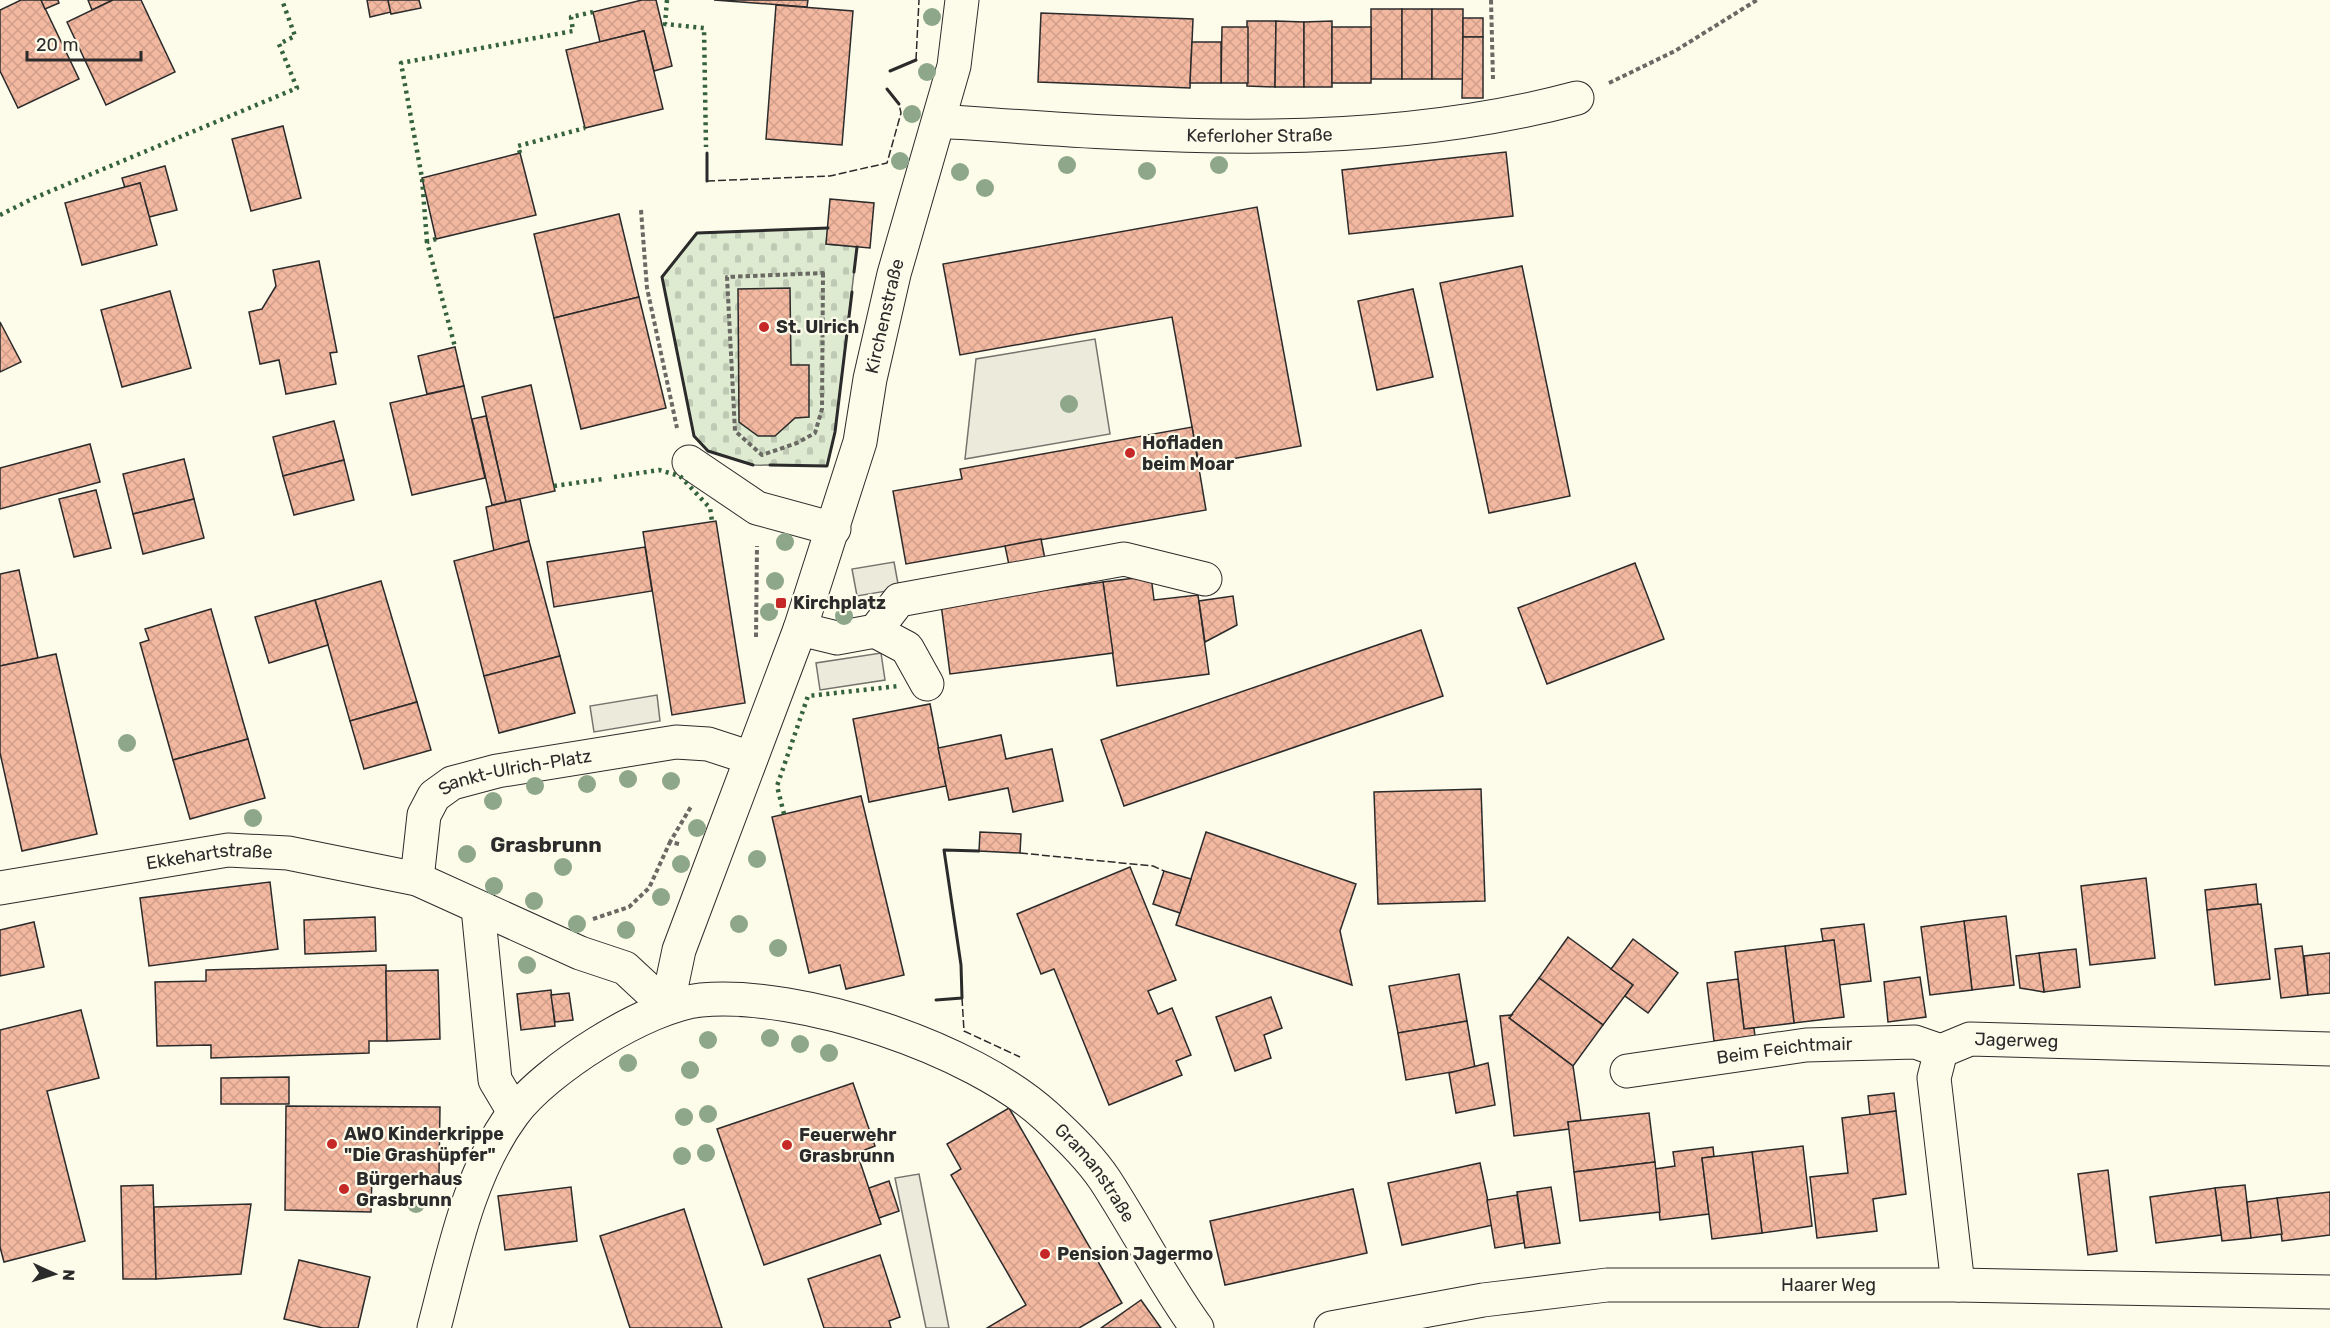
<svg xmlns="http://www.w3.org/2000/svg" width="2330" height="1328" viewBox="0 0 2330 1328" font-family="Rubik,sans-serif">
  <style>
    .cemetery { fill: url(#cemetery-stones); stroke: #74746e; stroke-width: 1.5 }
    .parking { fill: #eceadb; stroke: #74746e; stroke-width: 1.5 }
    .building { fill: url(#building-cross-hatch); stroke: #2b2b2b; stroke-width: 1.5 }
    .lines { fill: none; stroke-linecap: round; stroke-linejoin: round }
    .minor-casing { stroke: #2b2b2b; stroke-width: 35 }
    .path { stroke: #6a6964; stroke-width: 4; stroke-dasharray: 4.5 3; stroke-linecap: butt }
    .minor { stroke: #fdfbea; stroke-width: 33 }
    .hedge { stroke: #34623c; stroke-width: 4.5; stroke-dasharray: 3 4.5; stroke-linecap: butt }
    .fence { stroke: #2b2b2b; stroke-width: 1.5; stroke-dasharray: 8 3; stroke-linecap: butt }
    .wall { stroke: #2b2b2b; stroke-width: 3 }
    .tree { fill: #8ea78a }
    .poi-dot { fill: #c62828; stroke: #fdfbea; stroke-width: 2 }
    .labels { text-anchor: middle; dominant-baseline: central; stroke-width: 4.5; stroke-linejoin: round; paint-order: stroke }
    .street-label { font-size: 18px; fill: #2b2b2b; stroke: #fdfbea }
    .poi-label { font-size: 18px; font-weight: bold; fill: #2b2b2b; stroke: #fdfbea; text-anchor: start }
    .quarter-label { font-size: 21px; font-weight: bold; fill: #2b2b2b; stroke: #fdfbea }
  </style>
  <defs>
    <pattern id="cemetery-stones" width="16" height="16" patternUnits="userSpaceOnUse" patternTransform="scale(1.5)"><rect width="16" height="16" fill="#deebd1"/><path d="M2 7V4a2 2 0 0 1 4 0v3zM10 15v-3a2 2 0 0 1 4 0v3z" fill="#bfcab4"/></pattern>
    <pattern id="building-cross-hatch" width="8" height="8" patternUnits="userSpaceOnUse" patternTransform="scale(1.5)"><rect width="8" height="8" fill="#f2b8a0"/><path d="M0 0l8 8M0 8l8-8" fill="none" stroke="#d09e8a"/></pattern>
  </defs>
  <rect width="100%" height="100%" fill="#fdfbea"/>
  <polygon class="cemetery" points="828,228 826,244 857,247 835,432 827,466 753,465 708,451 694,436 662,277 697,233"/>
  <g class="parking">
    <polygon points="1095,339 1110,434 965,459 976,359"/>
    <polygon points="894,562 899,589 857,596 852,569"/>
    <polygon points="881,653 885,680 820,690 816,663"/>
    <polygon points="657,695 660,721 594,732 590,706"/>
    <polygon points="919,1174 949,1328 926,1328 895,1178"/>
  </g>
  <g class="building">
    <polygon points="21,0 41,0 79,79 18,108 0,71 0,10"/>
    <polygon points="41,0 58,0 59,3 45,9"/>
    <polygon points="88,0 113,0 92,10"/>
    <polygon points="113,0 141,0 175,72 106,105 67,22"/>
    <polygon points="367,0 388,0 391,12 370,17"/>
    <polygon points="388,0 419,0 421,8 391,14"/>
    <polygon points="642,0 656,0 672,66 654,71 644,31 600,42 593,12"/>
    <polygon points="714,0 808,0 807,7"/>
    <polygon points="776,5 853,11 842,145 766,139"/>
    <rect x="1371" y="9" width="31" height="70"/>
    <rect x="1402" y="9" width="30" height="70"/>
    <rect x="1432" y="9" width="31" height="70"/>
    <polygon points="1041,13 1193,19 1190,88 1038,82"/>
    <rect x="1463" y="18" width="20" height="19"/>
    <polygon points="1247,21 1276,21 1275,87 1247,86"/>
    <polygon points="1276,21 1304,22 1304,87 1275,87"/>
    <polygon points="1332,21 1332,87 1304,87 1304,22"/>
    <polygon points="1222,27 1248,27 1248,83 1221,83"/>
    <rect x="1332" y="27" width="39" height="56"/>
    <polygon points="644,31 663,109 585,128 566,50"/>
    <polygon points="1463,37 1483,37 1483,98 1462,98"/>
    <polygon points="1192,42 1221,42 1221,83 1190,83"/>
    <polygon points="283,126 301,198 251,211 232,139"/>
    <polygon points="1506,152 1513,216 1349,234 1342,170"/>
    <polygon points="520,153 536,215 436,239 422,178"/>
    <polygon points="165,166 177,210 149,217 140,183 125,188 122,178"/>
    <polygon points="140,183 157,245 82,265 65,203"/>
    <polygon points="830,199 874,203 870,248 826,244"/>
    <polygon points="1257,207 1301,446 1199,465 1172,317 960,355 943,264"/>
    <polygon points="619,214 639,297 554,318 534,234"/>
    <polygon points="319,261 337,352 330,353 336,384 286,394 279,360 260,364 249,312 262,309 276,286 273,270"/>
    <polygon points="1522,266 1570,496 1489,513 1440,283"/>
    <polygon points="790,288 791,365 809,365 809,417 795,418 775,436 758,436 739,422 738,289"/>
    <polygon points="1413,289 1433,377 1377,390 1358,301"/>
    <polygon points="170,291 191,368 122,387 101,310"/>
    <polygon points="639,297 666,408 581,429 554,318"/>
    <polygon points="0,322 21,362 0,372"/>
    <polygon points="455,347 464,386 427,394 418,356"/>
    <polygon points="531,385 555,491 506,502 482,397"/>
    <polygon points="464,386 485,478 412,495 390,403"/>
    <polygon points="486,416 506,502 492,505 472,419"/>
    <polygon points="334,421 344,460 283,476 273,437"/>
    <polygon points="1192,427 1206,510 906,564 893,491 962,479 960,469"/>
    <polygon points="90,444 100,482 0,509 0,468"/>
    <polygon points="184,459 194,499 133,514 123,474"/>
    <polygon points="344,460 354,500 294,515 283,476"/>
    <polygon points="96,490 111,548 74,557 59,499"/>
    <polygon points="194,499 204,538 143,554 133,514"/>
    <polygon points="520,499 529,541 494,551 486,507"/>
    <polygon points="716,521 745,703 672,715 643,532"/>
    <polygon points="1041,539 1045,559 1009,565 1005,546"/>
    <polygon points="529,541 560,656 484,676 454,561"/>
    <polygon points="645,547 652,591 554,607 547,562"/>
    <polygon points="1635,563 1664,639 1547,684 1518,608"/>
    <polygon points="19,570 38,658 0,666 0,574"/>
    <polygon points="1151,576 1154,600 1198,595 1209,674 1117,686 1103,582"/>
    <polygon points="381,581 417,702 350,721 315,600"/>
    <polygon points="1103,582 1113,653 950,674 941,604"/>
    <polygon points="1233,596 1237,625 1205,642 1199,601"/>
    <polygon points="315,600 328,645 269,663 255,617"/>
    <polygon points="211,609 248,739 173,760 140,643 149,640 145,629"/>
    <polygon points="1421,630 1443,696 1124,806 1101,740"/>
    <polygon points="56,654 97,834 22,851 0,753 0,666"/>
    <polygon points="560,656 575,713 499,733 484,676"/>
    <polygon points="417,702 431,750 364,769 350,721"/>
    <polygon points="930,704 946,786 869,802 853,719"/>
    <polygon points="1001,735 1006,759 1052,749 1063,801 1013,812 1008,788 949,800 938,748"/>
    <polygon points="248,739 265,798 190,819 173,760"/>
    <polygon points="1481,789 1485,901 1378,904 1374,792"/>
    <polygon points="861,796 904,975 846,989 840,965 809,973 772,817"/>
    <polygon points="980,832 1021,834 1020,853 979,851"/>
    <polygon points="1206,832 1356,884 1340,931 1352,985 1176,925"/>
    <polygon points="1130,867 1176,980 1148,991 1158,1014 1172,1008 1191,1055 1176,1061 1182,1075 1109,1105 1054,969 1041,974 1017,914"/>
    <polygon points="1164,871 1191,879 1180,913 1153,904"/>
    <polygon points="2146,878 2155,958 2090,965 2081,886"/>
    <polygon points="270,882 278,949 149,966 140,898"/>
    <polygon points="2256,884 2258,904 2207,910 2205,890"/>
    <polygon points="2261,904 2270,979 2215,985 2207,910"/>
    <polygon points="2006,916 2014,985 1972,990 1964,921"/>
    <polygon points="375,917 376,951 305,954 304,920"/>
    <polygon points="1964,921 1972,990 1930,995 1921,927"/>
    <polygon points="34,922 44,967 0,976 0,930"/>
    <polygon points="1864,924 1871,981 1839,985 1834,940 1823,941 1821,929"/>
    <polygon points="1568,937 1633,985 1603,1025 1539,978"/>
    <polygon points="1633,939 1678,973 1648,1013 1625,996 1633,985 1611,969"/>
    <polygon points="1834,940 1844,1017 1794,1023 1785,946"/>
    <polygon points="1785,946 1794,1023 1744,1029 1735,952"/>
    <polygon points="2302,946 2308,995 2281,998 2275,949"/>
    <polygon points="2076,949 2080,987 2044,992 2039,953"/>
    <polygon points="2039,953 2044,992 2020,988 2016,956"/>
    <polygon points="2330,953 2330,993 2308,995 2304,956"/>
    <polygon points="386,965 387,1041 369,1041 369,1053 211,1058 211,1045 157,1046 155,982 206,981 206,970"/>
    <polygon points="438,970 440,1039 387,1041 386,971"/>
    <polygon points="1459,974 1467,1021 1398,1033 1389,986"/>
    <polygon points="1920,977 1926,1017 1888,1022 1884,982"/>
    <polygon points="1539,978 1603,1025 1573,1066 1509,1018"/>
    <polygon points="1738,979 1744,1029 1754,1028 1755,1036 1714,1041 1707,983"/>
    <polygon points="551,990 555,1026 521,1030 517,994"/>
    <polygon points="569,993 573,1020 555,1022 551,995"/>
    <polygon points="1271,997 1282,1028 1264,1035 1271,1058 1235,1071 1216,1017"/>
    <polygon points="81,1010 99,1078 47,1091 85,1241 4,1262 0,1247 0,1030"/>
    <polygon points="1512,1015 1509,1018 1573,1066 1581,1121 1568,1122 1569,1129 1514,1136 1500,1016"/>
    <polygon points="1467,1021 1475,1068 1406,1080 1398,1033"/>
    <polygon points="1488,1063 1495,1105 1456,1113 1449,1073"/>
    <polygon points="289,1077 289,1104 221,1104 221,1078"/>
    <polygon points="853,1083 875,1146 857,1153 881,1224 764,1265 717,1129"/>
    <polygon points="1894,1093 1896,1111 1870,1115 1868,1096"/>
    <polygon points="286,1106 440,1107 439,1175 372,1174 371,1212 285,1210"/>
    <polygon points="1009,1108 1122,1303 1079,1328 987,1328 1026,1305 951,1175 961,1169 947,1144"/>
    <polygon points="1896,1111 1906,1194 1873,1199 1877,1231 1817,1238 1810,1177 1848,1173 1842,1118"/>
    <polygon points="1649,1113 1655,1162 1574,1172 1568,1122"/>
    <polygon points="1803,1146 1812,1226 1762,1233 1752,1152"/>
    <polygon points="1713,1147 1714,1157 1702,1158 1709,1214 1660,1220 1655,1169 1675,1166 1673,1152"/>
    <polygon points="1752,1152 1762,1233 1712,1239 1702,1158"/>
    <polygon points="1655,1162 1660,1212 1580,1221 1574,1172"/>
    <polygon points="1480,1163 1493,1225 1402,1245 1388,1183"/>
    <polygon points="2108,1170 2117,1251 2088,1255 2078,1174"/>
    <polygon points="889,1181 899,1211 879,1218 869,1188"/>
    <polygon points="153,1185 156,1279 123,1279 121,1186"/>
    <polygon points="2245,1185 2251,1238 2222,1241 2215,1188"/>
    <polygon points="571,1187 577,1241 505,1250 498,1196"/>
    <polygon points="1551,1187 1560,1243 1525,1248 1517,1192"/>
    <polygon points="2215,1188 2221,1235 2156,1243 2150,1197"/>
    <polygon points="1353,1189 1367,1253 1225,1285 1210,1221"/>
    <polygon points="2330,1192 2330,1235 2282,1241 2277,1198"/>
    <polygon points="1517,1195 1524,1243 1495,1248 1487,1200"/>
    <polygon points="2277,1198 2282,1234 2251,1238 2247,1202"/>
    <polygon points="251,1204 241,1274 156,1279 154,1207"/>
    <polygon points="684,1209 722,1328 630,1328 600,1236"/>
    <polygon points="880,1255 900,1317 889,1321 891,1328 824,1328 808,1279"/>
    <polygon points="299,1260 370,1277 358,1328 323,1328 284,1319"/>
    <polygon points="1141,1300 1161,1328 1101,1328"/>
  </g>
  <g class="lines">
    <g class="minor-casing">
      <g id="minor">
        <path id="s1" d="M939,121C1152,136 1368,154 1577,98"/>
        <polyline points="689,462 757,508 834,529"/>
        <polyline points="800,629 837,638 875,631 899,600 1124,559 1205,579"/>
        <polyline points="875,631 907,648 927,684"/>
        <path id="s2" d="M417,879L424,815L434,796L452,783L497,771L676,742L708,744L751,758"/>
        <path id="s3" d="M0,888L228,850L288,853L417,879L580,953L625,968L667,1007"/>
        <polyline points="478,908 495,1080 514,1112"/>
        <path id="s4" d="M667,1007L679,950L800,629L860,442L870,379L894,274L954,66L962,0"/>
        <path id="s5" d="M1627,1071L1806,1045L1915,1042L1941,1051"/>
        <path id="s6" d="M1958,1285L1934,1078L1941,1051L1970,1039L2330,1049"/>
        <path id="s7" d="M434,1328C453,1256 468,1175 513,1114C545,1070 647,1005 701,1000C800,991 972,1048 1046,1116C1067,1135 1089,1156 1105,1180C1137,1229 1163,1281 1197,1328"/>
        <path id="s8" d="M1331,1328L1483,1300L1607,1285H1958L2330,1292"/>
      </g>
    </g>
    <g class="path">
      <polyline points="1491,0 1493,79"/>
      <polyline points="1609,83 1675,51 1757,0"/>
      <polyline points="641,210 647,288 677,428"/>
      <polygon points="823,273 822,409 815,433 797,443 762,455 735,431 727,277"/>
      <polyline points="756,637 757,546"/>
      <polyline points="679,844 670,842 692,805"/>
      <polyline points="593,919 629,907 649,888 670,842"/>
    </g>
    <use href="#minor" class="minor"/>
    <g class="hedge">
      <polyline points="667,0 665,24 704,28 706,147"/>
      <polyline points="520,153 518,146 585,128"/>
      <polyline points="0,215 34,198 297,88 279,44 295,36 282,0"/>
      <polyline points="436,239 427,242 455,347"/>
      <polyline points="427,242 422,178 401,63 573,31 571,17 593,12"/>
      <polyline points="614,477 659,470 680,476 710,508 712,521"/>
      <polyline points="554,486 603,479"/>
      <polyline points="784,814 777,786 808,696 899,686"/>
    </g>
    <g class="fence">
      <polyline points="916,60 919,0"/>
      <polyline points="707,181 830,176 887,163 901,113 899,104"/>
      <polyline points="1020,853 1153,866 1164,871"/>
      <polyline points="962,998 964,1031 1020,1057"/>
    </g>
    <g class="wall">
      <polyline points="890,71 916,60"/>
      <polyline points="887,89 899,104"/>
      <polyline points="707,153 707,181"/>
      <polyline points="854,272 857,247"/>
      <polyline points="753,465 708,451 694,436 662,277 697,233 828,228"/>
      <polyline points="770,465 827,466 835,432 852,292"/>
      <polyline points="936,1000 962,998 961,965 944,850 979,851"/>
    </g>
  </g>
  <g class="tree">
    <circle cx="932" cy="17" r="9"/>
    <circle cx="927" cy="72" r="9"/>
    <circle cx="912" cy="114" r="9"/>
    <circle cx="900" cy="161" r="9"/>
    <circle cx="1067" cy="165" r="9"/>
    <circle cx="1219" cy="165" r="9"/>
    <circle cx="1147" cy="171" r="9"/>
    <circle cx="960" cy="172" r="9"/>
    <circle cx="985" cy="188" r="9"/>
    <circle cx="1069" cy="404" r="9"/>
    <circle cx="785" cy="542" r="9"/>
    <circle cx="775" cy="581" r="9"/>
    <circle cx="769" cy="612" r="9"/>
    <circle cx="844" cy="616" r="9"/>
    <circle cx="127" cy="743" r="9"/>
    <circle cx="628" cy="779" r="9"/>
    <circle cx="671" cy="781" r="9"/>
    <circle cx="587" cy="784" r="9"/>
    <circle cx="535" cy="786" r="9"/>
    <circle cx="493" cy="801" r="9"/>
    <circle cx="253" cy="818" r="9"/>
    <circle cx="697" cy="828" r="9"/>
    <circle cx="467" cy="854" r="9"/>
    <circle cx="757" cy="859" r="9"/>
    <circle cx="681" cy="864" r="9"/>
    <circle cx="563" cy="867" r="9"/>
    <circle cx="494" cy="886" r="9"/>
    <circle cx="661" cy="897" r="9"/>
    <circle cx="534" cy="901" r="9"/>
    <circle cx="577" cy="924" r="9"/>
    <circle cx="739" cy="924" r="9"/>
    <circle cx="626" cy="930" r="9"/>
    <circle cx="778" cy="948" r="9"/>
    <circle cx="527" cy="965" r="9"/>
    <circle cx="770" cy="1038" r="9"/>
    <circle cx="708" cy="1040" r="9"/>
    <circle cx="800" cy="1044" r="9"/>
    <circle cx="829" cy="1053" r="9"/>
    <circle cx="628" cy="1063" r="9"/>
    <circle cx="690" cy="1070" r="9"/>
    <circle cx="708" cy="1114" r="9"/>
    <circle cx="684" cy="1117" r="9"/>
    <circle cx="706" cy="1153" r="9"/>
    <circle cx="682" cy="1156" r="9"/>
    <circle cx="416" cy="1204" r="9"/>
  </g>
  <g class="poi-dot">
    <circle cx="764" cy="327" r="6"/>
    <circle cx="1130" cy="453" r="6"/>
    <rect x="775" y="597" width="12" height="12" rx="3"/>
    <circle cx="332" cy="1144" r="6"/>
    <circle cx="787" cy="1145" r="6"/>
    <circle cx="344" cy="1189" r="6"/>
    <circle cx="1045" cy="1254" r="6"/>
  </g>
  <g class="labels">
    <g class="street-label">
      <text stroke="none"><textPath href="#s1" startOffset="321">Keferloher Straße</textPath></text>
      <text stroke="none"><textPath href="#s4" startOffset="726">Kirchenstraße</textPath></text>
      <text stroke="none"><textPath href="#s2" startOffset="172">Sankt-Ulrich-Platz</textPath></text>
      <text stroke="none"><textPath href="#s3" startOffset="212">Ekkehartstraße</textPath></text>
      <text stroke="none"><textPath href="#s6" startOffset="314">Jagerweg</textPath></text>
      <text stroke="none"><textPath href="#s5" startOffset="159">Beim Feichtmair</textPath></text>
      <text stroke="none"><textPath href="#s7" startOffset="900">Gramanstraße</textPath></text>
      <text stroke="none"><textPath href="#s8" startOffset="501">Haarer Weg</textPath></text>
    </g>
    <g class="poi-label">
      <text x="776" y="327">St. Ulrich</text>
      <text x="1142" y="443">Hofladen<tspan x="1142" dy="21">beim Moar</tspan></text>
      <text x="793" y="603">Kirchplatz</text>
      <text x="344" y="1134">AWO Kinderkrippe<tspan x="344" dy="21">"Die Grashüpfer"</tspan></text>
      <text x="799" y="1135">Feuerwehr<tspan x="799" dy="21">Grasbrunn</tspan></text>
      <text x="356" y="1179">Bürgerhaus<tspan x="356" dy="21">Grasbrunn</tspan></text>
      <text x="1057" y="1254">Pension Jagermo</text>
    </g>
    <g class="quarter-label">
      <text x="546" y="844">Grasbrunn</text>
    </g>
  </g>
  <g transform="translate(54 1274) rotate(94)" stroke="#fdfbea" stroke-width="4.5" paint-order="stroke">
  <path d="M0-4.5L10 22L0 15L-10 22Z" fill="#2b2b2b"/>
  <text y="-9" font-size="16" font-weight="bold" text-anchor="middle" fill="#2b2b2b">N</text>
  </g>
  <path d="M27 51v9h114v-9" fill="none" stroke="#2b2b2b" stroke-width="3"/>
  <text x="36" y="51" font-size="18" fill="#2b2b2b" stroke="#fdfbea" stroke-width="4.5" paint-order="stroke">20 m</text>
</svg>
